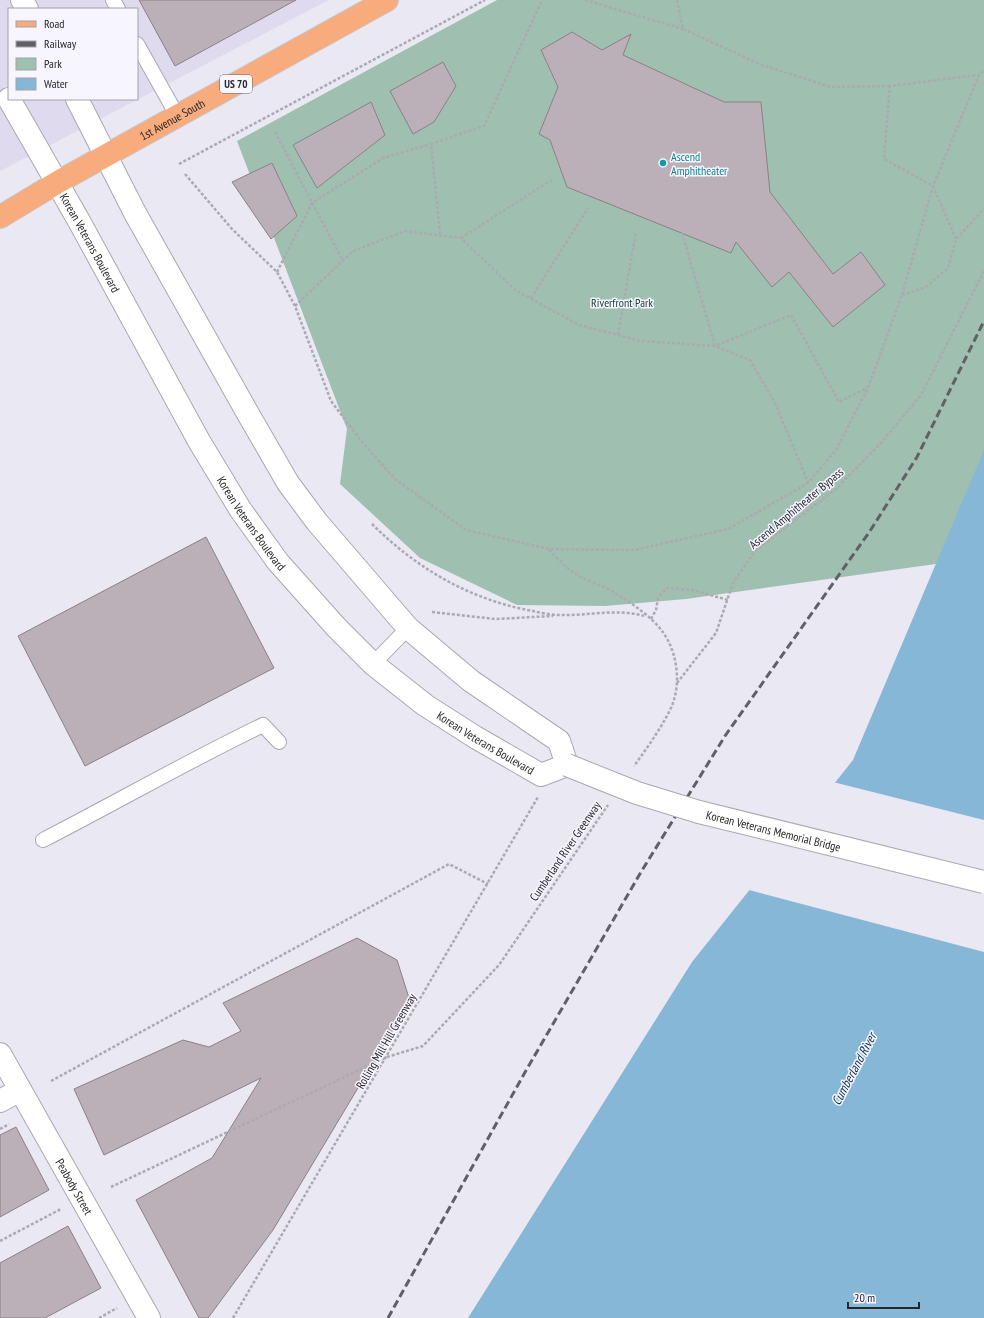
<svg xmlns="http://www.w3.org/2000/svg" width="984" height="1318" viewBox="0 0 984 1318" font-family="'PT Sans Narrow',sans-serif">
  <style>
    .built { fill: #dfdaed; fill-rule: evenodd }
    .green { fill: #9fc0b0 }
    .water { fill: #86b7d6 }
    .pier { fill: #eae8f3 }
    .building { fill: #bbb0b7; stroke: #8b8087 }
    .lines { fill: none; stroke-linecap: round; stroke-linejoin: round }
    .lane-casing { stroke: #aaa7b2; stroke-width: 16 }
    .street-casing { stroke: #aaa7b2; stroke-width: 24 }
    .secondary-casing { stroke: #aaa7b2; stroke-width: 24 }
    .primary-casing { stroke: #c7c7c8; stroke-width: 24 }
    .path { stroke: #aba9b2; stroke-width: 2.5; stroke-dasharray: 3 2; stroke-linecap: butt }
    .lane { stroke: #fff; stroke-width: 14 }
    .street { stroke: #fff; stroke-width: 22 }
    .secondary { stroke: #fff; stroke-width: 22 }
    .primary { stroke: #f8ab7d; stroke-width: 22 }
    .rail { stroke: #616066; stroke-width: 3; stroke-dasharray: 8 4; stroke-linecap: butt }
    .secondary-bridge-casing { stroke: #aaa7b2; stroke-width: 24; stroke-linecap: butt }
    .secondary-bridge { stroke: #fff; stroke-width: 22 }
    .culture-dot { fill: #0f9aa8; stroke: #f7f5ff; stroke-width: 1.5 }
    .labels { text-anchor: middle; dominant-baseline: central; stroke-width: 3; stroke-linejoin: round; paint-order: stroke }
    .shield { fill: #f7f5ff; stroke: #65646a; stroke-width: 1 }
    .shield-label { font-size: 11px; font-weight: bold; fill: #27262a }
    .street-label { font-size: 12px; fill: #27262a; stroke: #f7f5ff }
    .culture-label { font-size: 12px; fill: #0d838f; stroke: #f7f5ff; text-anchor: start }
    .park-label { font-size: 12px; fill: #164432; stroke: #f7f5ff }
    .water-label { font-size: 13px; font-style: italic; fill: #032e43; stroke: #f7f5ff }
  </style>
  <rect width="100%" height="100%" fill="#eae8f3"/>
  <path class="built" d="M0,0H329L0,171ZM9,9H137V99H9Z"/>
  <polygon class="green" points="497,0 984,0 984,466 957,561 686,599 605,606 517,605 420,558 340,484 347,429 237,141"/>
  <polygon class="water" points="984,450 984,1318 468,1318 692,962 853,760"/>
  <polygon class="pier" points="833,782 984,820 984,952 749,890"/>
  <g class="building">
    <polygon points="139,0 296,0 175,66"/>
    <polygon points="572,32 602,50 631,34 623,55 724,102 761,102 770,192 833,274 861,252 885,285 833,327 789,272 772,287 736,242 731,253 567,187 550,140 539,134 558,87 541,50"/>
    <polygon points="443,62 456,86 434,122 413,134 390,91"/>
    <polygon points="371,102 385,135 317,188 293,145"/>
    <polygon points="272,163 297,216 271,239 232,182"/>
    <polygon points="206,537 274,668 85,766 18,636"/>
    <polygon points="357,938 397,960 410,1001 273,1230 208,1318 199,1318 136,1200 212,1158 261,1078 104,1155 74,1089 183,1040 209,1047 241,1031 223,1003"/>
    <polygon points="16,1127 49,1190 0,1217 0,1135"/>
    <polygon points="68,1226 101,1288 45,1318 0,1318 0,1263"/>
  </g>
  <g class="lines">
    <g class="lane-casing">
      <g id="lane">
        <polyline points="113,0 118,9"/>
        <polyline points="137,44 178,117"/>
        <polyline points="373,664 408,628"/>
        <path d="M43,840C117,802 188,761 263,725L279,742"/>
      </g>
    </g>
    <g class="street-casing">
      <g id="street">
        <path id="s1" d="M0,1054L149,1318"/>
        <polyline points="0,1101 20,1090"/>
      </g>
    </g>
    <g class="secondary-casing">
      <g id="secondary">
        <polyline points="22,0 27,9"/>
        <path id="s2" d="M9,99L79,221L199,441L240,509L278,562L336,627L373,664L425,705L475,737L541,775L567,765L559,741L471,681L408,628L317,522L288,483L247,412L135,213L77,99"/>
      </g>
    </g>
    <g class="primary-casing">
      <g id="primary">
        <path id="s3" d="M0,217L58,182L387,0"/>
      </g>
    </g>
    <g class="path">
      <polyline points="585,0 683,29"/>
      <polyline points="677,0 683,29 762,65 831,87 890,86"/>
      <polyline points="275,132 343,261"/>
      <polyline points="179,164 485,0"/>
      <polyline points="185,174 232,229 277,272 295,306 331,401 362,442 395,479 466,530 549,549 634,550 728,529 808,483 836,450 868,388 902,295 933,186 979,75 984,70"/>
      <polyline points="682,233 715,346 791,315 839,402 867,388"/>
      <polyline points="440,234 431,144 484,126 542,0"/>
      <polyline points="461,238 553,179"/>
      <polyline points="956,239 933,186 884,159 890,86 978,75"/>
      <polyline points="277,272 312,203 383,158 431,144"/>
      <polyline points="902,295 926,287 948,268 956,239 984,209"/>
      <polyline points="531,298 588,208"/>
      <polyline points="295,306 353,251 405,231 461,238 515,290 579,325 641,341 715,346 750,360 775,403 808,482"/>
      <polyline points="618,335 636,232"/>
      <path d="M372,524C416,568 470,600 533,611C541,613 551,615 560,615C587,616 617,608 644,616"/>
      <path d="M549,550C559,560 568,570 581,577C592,583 605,586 615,593C631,603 651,616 662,631C678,652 682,686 670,710C660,730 647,748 634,766"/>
      <polyline points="432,612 495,619 553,616"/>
      <polyline points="651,619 656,610 658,598 667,588 692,590 728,600"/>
      <polyline points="677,683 716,633 733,583 755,551 836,489 880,444 921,395 984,271"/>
      <polyline points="51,1081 449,864 488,884"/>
      <polyline points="0,1129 9,1124"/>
      <polyline points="111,1187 387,1057 423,1046 499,965 608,805"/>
      <polyline points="0,1241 61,1209"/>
      <polyline points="99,1318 117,1308"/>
      <polyline points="233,1318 538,797"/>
    </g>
    <use href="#lane" class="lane"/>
    <use href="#street" class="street"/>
    <use href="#secondary" class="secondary"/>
    <use href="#primary" class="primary"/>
    <polyline class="rail" points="388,1318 524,1074 641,872 725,736 870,531 917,457 984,321"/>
    <g class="secondary-bridge-casing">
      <g id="secondary-bridge">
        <path id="s4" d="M567,765L637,793L699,812L984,882"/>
      </g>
    </g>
    <use href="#secondary-bridge" class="secondary-bridge"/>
  </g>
  <circle class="culture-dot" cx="663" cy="163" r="4"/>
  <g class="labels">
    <rect class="shield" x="220" y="75" width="32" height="18" rx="3"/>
    <g class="shield-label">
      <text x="236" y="84">US 70</text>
    </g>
    <g class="street-label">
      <text stroke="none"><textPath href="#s3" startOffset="198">1st Avenue South</textPath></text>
      <text stroke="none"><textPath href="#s2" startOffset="165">Korean Veterans Boulevard</textPath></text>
      <text transform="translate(796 508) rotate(-40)">Ascend Amphitheater Bypass</text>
      <text stroke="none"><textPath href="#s2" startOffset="489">Korean Veterans Boulevard</textPath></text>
      <text stroke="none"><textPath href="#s2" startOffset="813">Korean Veterans Boulevard</textPath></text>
      <text stroke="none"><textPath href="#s4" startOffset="217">Korean Veterans Memorial Bridge</textPath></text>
      <text transform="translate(565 851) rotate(-56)">Cumberland River Greenway</text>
      <text transform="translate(386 1041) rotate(-60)">Rolling Mill Hill Greenway</text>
      <text stroke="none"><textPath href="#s1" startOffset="152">Peabody Street</textPath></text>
    </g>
    <g class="culture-label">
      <text x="671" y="156">Ascend<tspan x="671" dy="14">Amphitheater</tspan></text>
    </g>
    <g class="park-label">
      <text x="622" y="302">Riverfront Park</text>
    </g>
    <g class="water-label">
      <text transform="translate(854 1069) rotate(-62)">Cumberland River</text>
    </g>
  </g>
  <rect x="8" y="8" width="130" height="92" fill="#f7f5ff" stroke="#a4a2aa"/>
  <rect x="16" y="21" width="20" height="6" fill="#f8ab7d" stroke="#a4a2aa"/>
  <text x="44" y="28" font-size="12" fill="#27262a">Road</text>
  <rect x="16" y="41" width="20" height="6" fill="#616066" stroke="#a4a2aa"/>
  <text x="44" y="48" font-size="12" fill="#27262a">Railway</text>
  <rect x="16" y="58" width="20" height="12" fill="#9fc0b0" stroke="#a4a2aa"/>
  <text x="44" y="68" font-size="12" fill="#27262a">Park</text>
  <rect x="16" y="78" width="20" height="12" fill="#86b7d6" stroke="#a4a2aa"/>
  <text x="44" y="88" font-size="12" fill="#27262a">Water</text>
  <path d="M848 1302v6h71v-6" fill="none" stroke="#27262a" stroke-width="2"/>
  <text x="854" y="1302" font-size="12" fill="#27262a" stroke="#f7f5ff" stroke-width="3" paint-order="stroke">20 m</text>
</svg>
